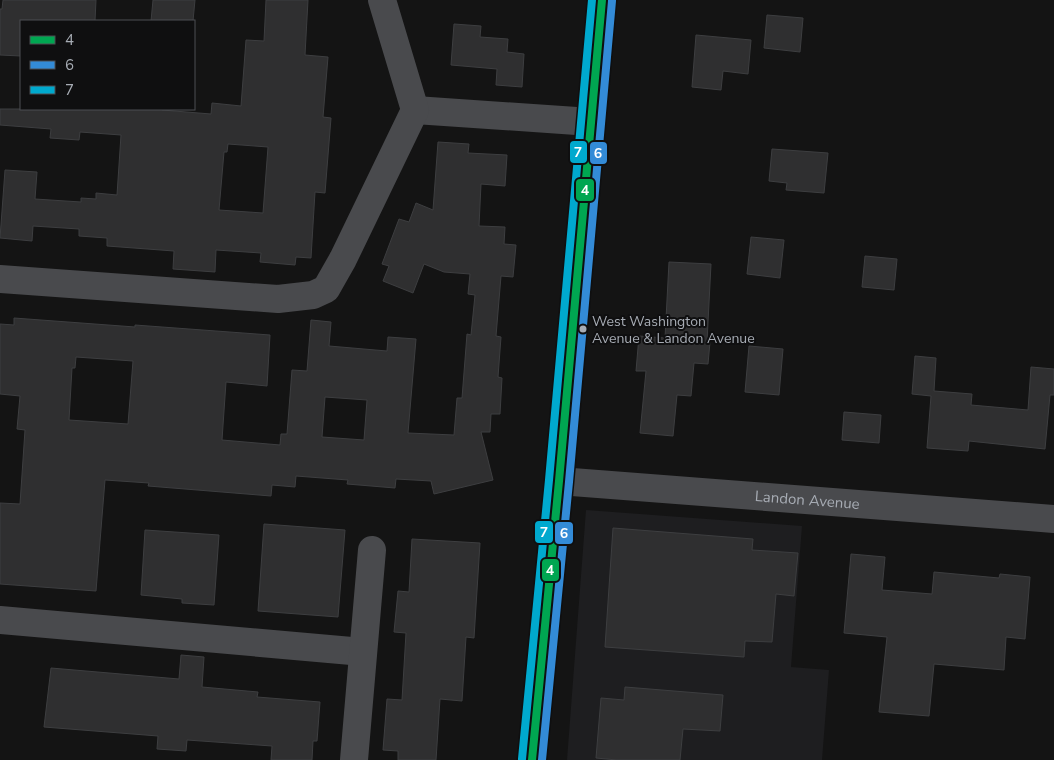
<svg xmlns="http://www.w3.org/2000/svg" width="1054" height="760" viewBox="0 0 1054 760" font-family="'Nunito Sans',sans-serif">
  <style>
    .built { fill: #1e1e20 }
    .building { fill: #2f2f30; stroke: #3d3e40; fill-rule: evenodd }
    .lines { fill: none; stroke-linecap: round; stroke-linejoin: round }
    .minor { stroke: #494a4d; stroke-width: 28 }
    .secondary { stroke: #48494b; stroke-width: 28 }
    .bus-1-casing { stroke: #0f0f10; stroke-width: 11 }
    .bus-2-casing { stroke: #0f0f10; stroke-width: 11 }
    .bus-3-casing { stroke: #0f0f10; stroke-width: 11 }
    .bus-1 { stroke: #00a651; stroke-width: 8 }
    .bus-2 { stroke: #338bd7; stroke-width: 8 }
    .bus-3 { stroke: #00a9ce; stroke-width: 8 }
    .bus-dot { fill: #a7acb4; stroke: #0f0f10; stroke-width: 2 }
    .labels { text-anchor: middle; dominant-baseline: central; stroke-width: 4; stroke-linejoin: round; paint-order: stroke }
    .bus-label { font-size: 14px; fill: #a7acb4; stroke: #0f0f10; text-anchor: start }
    .street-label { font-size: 15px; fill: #a7acb4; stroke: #0f0f10 }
    .line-badge { stroke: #0f0f10; stroke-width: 2 }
    .badge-label { font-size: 14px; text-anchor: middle; font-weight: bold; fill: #fff }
  </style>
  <rect width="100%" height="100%" fill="#141414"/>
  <polygon class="built" points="586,510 802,526 791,667 829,670 822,760 567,760"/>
  <g class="building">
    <polygon points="3,0 96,0 95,21 21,21 21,56 0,55 0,9 2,9"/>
    <polygon points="153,0 195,0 193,21 151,21"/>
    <path d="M266,0H308L305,55L328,57L323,117L331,118L325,193L315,192L311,258L296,257L295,265L260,262L261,253L216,250L215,272L173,269L174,251L107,246V238L79,236V229L33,226L32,241L0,238L5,170L37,172L35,199L81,202V198L96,199V193L117,195L121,135L80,132L79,140L50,138L51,129L0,125V109H162V110L211,114L212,103L241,106L246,40L264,41ZM228,144L268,147L263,213L219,210L224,152H227Z"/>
    <polygon points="767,15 803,18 800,52 764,48"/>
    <polygon points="454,24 481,26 480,37 508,39 507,52 524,54 522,87 496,85 497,69 451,65"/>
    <polygon points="696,35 751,40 748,74 723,71 721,90 692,87"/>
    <path d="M438,142L469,144L468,153L507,155L505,186L481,184L479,226L505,227L504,244L516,245L513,277L501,276L496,336L501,337L498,377L502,378L500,414H491L490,432H481L493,480L434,494L431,481L396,479L395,488L347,484L348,480L296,476L295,487L272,485L271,496L148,486L149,483L105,480L96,591L0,584V503L20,504L25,430L17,429L20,396L0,394V324L14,325V318L135,327V325L270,335L267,386L226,382L222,440L280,445L281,434H287L292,370L307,371L311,320L331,322L329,346L387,351L388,337L416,339L408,433L454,435L457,398H462L467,334L471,335L475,295L468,294L470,274L444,272L424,264L413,293L383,281L389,266L382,264L399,219L409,222L416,203L433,210ZM76,357L133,361L128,424L69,420L72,368H75ZM325,397L367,400L364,440L322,437Z"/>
    <polygon points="772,149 828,153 824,193 786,190 787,183 769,181"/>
    <polygon points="751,237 784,240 780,278 747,274"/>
    <polygon points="865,256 897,259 894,290 862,287"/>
    <polygon points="669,262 711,264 707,342 710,342 708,364 694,363 691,396 677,395 673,436 640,433 646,371 636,371 639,336 665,338"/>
    <polygon points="749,346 783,349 779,395 745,392"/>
    <polygon points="915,356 936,358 934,391 972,394 971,405 1028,410 1031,367 1054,369 1054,395 1050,395 1045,449 969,441 968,451 927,448 931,396 912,394"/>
    <polygon points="844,412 881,415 879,443 842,440"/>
    <polygon points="264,524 345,530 338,617 258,611"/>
    <polygon points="613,528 753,539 752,550 798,553 794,596 776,594 772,642 745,641 744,657 605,647"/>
    <polygon points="145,530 219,535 214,605 182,603 182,599 141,595"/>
    <polygon points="412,539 480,543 474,638 466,637 462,701 440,699 436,760 398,760 398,751 383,750 387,699 402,700 406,633 394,632 398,591 409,592"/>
    <polygon points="851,554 885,557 882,590 932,594 934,572 999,578 1000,574 1030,577 1025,639 1006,637 1004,670 934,664 929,716 879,712 887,637 844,633"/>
    <polygon points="181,655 204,657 202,687 258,692 257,697 320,702 317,741 313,741 312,760 271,760 272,746 187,740 186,751 157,749 158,736 44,727 51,668 179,679"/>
    <polygon points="625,687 723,695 720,731 683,729 680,760 617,760 596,758 601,698 624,700"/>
  </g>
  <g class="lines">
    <g class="minor">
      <polyline points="415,110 591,122"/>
      <polyline points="0,279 278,299 313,295 326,289 343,259 415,110 382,0"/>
      <path id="s1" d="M559,481L1054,519"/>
      <polyline points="0,620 363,652"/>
      <polyline points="354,760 372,550"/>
    </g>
    <polyline class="secondary" points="532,760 559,481 602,0"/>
    <g class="bus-1-casing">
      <polyline id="bus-1" points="532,760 559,481 602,0"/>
    </g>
    <g class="bus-2-casing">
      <polyline id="bus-2" points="542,760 569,482 612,1"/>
    </g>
    <g class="bus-3-casing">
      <polyline id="bus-3" points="522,759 549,480 592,0"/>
    </g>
    <use href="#bus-1" class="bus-1"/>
    <use href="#bus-2" class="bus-2"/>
    <use href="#bus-3" class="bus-3"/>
  </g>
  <circle class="bus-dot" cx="583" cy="329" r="4.5"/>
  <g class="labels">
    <g class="bus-label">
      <text x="592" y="321">West Washington<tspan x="592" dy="17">Avenue &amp; Landon Avenue</tspan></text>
    </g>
    <g class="street-label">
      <text stroke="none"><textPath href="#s1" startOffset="249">Landon Avenue</textPath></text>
    </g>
  </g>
  <g class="line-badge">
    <rect x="569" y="140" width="19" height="24" rx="5" fill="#00a9ce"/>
    <rect x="589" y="141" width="19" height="24" rx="5" fill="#338bd7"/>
    <rect x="575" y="178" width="20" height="24" rx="5" fill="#00a651"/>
    <rect x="534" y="520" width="20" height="24" rx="5" fill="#00a9ce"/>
    <rect x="554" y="521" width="20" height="24" rx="5" fill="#338bd7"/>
    <rect x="541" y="558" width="19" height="24" rx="5" fill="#00a651"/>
  </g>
  <g class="badge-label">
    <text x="578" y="157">7</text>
    <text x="598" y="158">6</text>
    <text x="585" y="195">4</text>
    <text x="544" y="537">7</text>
    <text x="564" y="538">6</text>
    <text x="550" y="575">4</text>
  </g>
  <rect x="20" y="20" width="175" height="90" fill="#0f0f10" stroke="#4c4e52"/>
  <rect x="30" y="36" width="25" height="8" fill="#00a651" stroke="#4c4e52"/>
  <text x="65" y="45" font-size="15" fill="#a7acb4">4</text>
  <rect x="30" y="61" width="25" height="8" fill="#338bd7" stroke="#4c4e52"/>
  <text x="65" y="70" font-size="15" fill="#a7acb4">6</text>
  <rect x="30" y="86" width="25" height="8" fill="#00a9ce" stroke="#4c4e52"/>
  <text x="65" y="95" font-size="15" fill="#a7acb4">7</text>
</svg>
